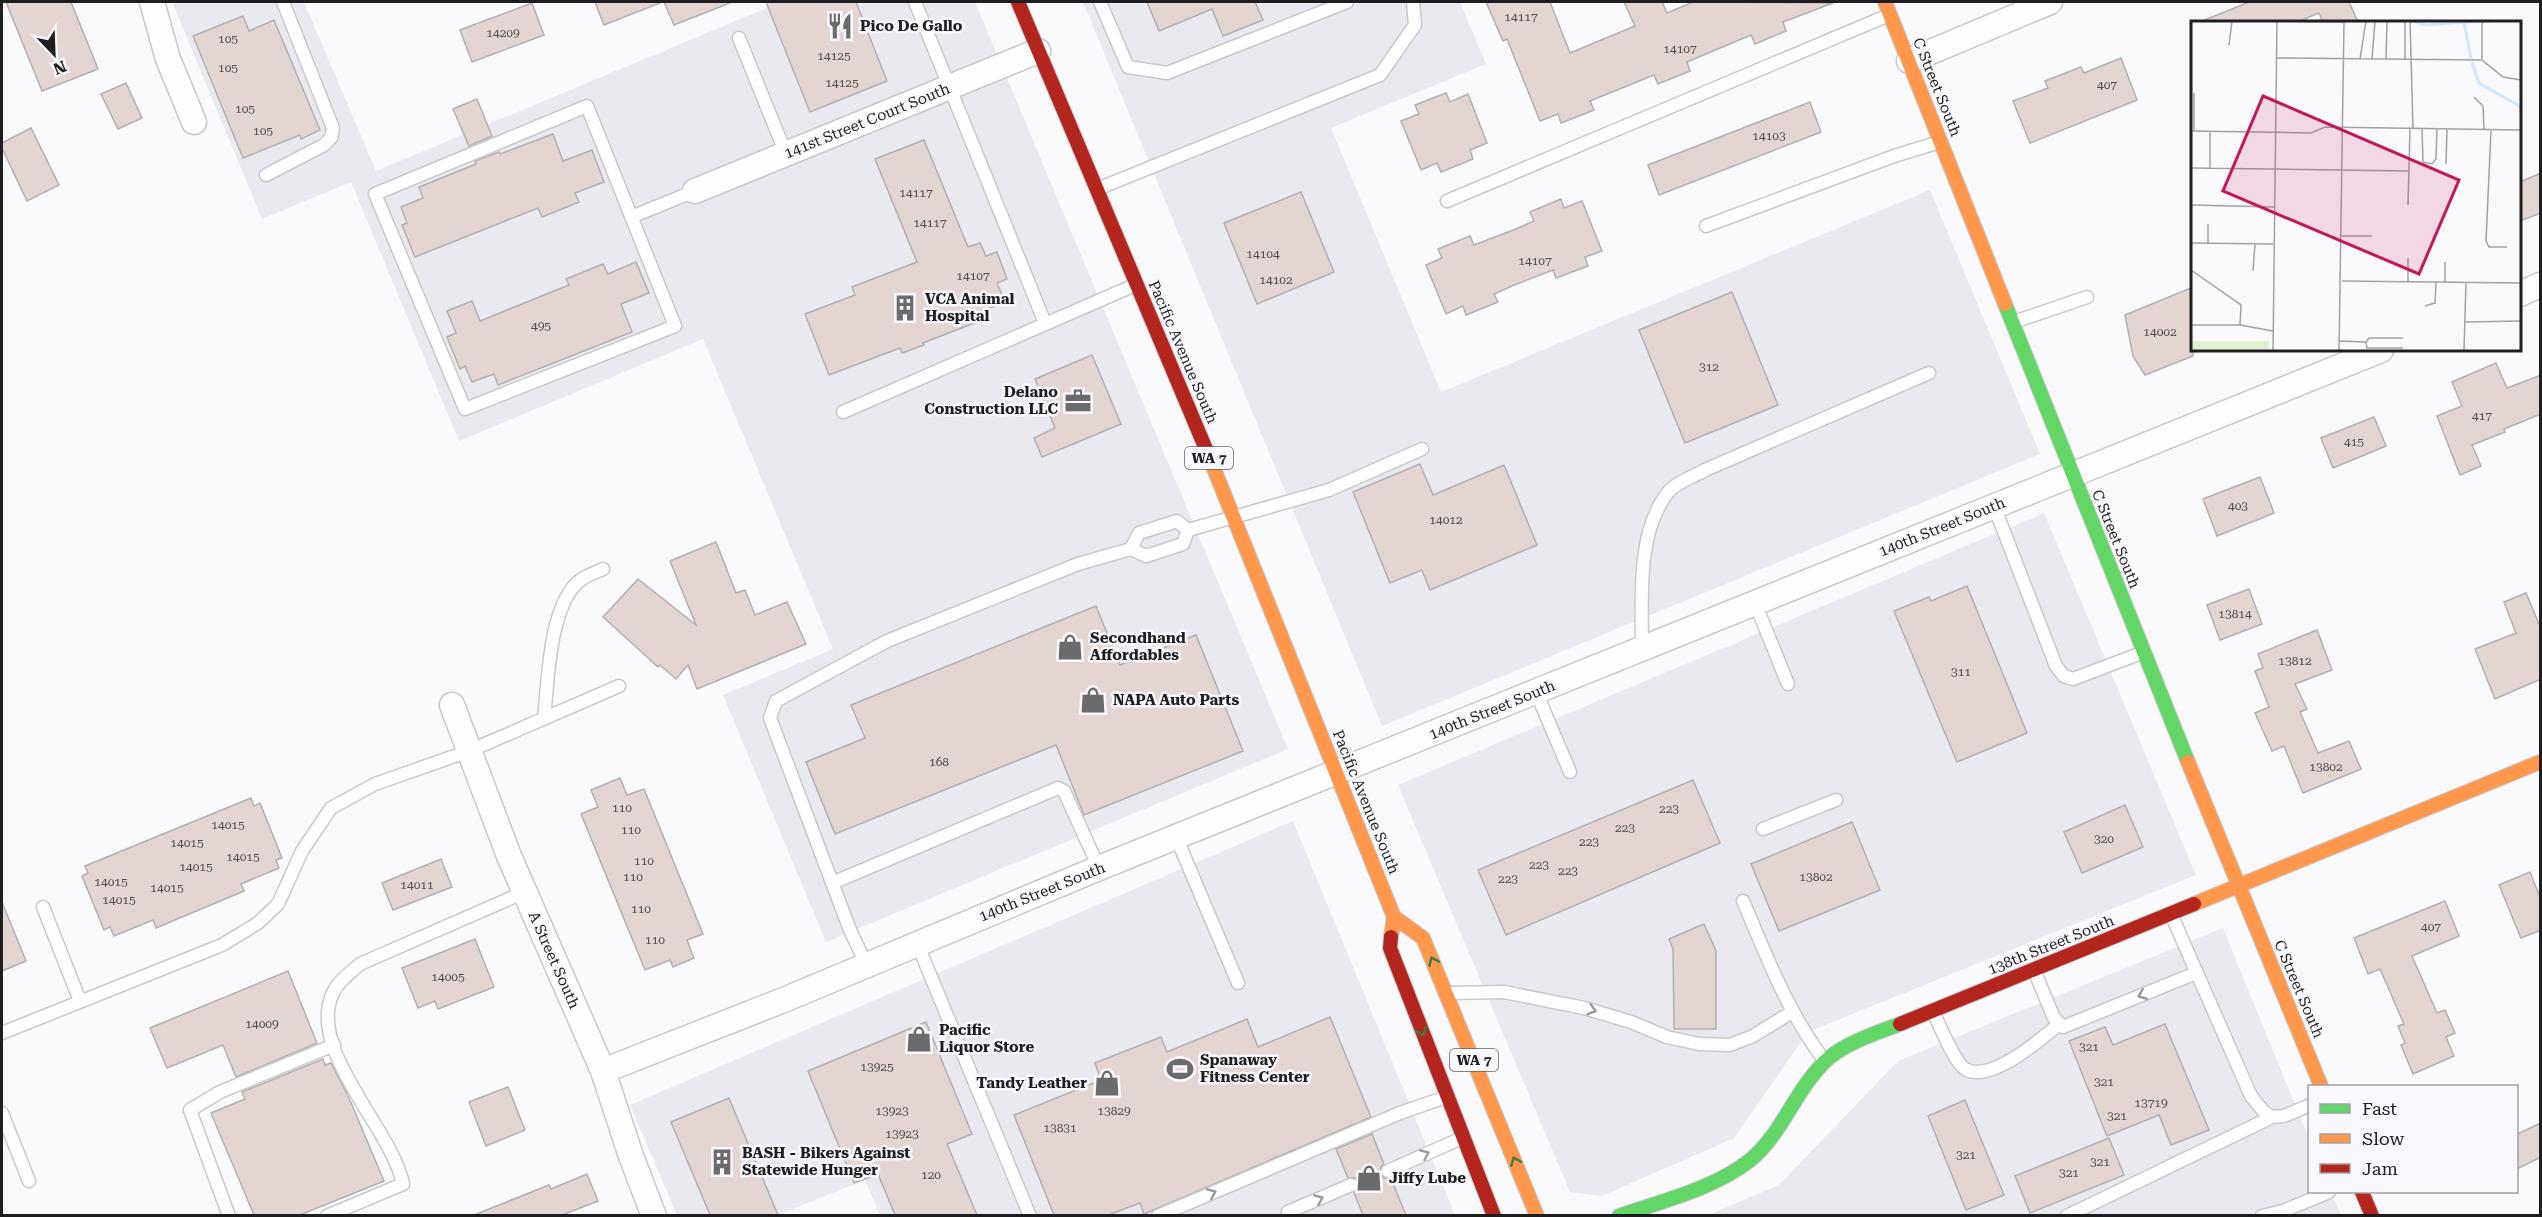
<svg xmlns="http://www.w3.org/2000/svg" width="2542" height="1217" viewBox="0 0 2542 1217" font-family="'Roboto Serif',serif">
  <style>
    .built { fill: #eae9f0 }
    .building { fill: #e3d5d2; stroke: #b1b0b2; stroke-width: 1.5 }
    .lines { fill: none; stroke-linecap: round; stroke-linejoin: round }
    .lane-casing { stroke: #c9c9cb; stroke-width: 15 }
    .street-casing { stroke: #c9c9cb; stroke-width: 27 }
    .fast-casing { stroke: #c9c9cb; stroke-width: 16 }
    .slow-casing { stroke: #c9c9cb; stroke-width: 16 }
    .jam-casing { stroke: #c9c9cb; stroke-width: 16 }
    .lane { stroke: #fefeff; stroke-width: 12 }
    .street { stroke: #fefeff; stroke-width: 24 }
    .fast { stroke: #63d668; stroke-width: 14 }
    .slow { stroke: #ff974d; stroke-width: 14 }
    .jam { stroke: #b3261e; stroke-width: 14 }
    .oneway { stroke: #407a44 }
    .oneway2 { stroke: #99999b }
    .labels { text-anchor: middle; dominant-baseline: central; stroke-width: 5; stroke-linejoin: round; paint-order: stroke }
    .number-label { font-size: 12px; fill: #4f4c4c }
    .shield { fill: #f9f8fd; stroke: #605f62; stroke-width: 1.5 }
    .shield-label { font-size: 14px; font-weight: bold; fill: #1e1e20 }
    .poi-label { font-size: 15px; font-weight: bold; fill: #1e1e20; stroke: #f9f8fd; text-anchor: start }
    .street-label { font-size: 15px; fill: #1e1e20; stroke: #f9f8fd }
    .inset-river { fill: none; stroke: #d1e6fd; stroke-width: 3 }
    .inset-road { fill: none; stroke: #a2a1a4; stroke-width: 1.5 }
    .view { fill: #c2185b; fill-opacity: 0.15; stroke: #c2185b; stroke-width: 3 }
    .inset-edge { fill: none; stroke: #1e1e20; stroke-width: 3 }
  </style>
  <rect width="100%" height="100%" fill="#faf9fc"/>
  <g class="built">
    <polygon points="180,2 304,2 376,171 781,2 975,2 1288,749 826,942 723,695 833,649 703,339 459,441 351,182 262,219 173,4"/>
    <polygon points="1083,2 1460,2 1486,64 1331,128 1441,392 1930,190 2040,454 1382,726"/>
    <polygon points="2044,513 2196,875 1808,1032 1734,1138 1602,1196 1570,1192 1398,785"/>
    <polygon points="1293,821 1455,1215 880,1215 865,1180 778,1215 677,1215 630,1105"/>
    <polygon points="2223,928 2309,1139 2310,1192 2331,1192 2341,1215 1706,1216 1779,1185 1898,1061"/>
  </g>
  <g class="building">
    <polygon points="6,2 71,2 98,69 42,91"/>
    <polygon points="595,2 660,2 660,3 604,25"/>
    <polygon points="664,2 730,2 730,3 674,25"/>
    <polygon points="766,2 856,2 887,81 810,112"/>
    <polygon points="1147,2 1255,2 1263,20 1223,36 1212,9 1159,31"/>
    <polygon points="1486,2 1550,2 1570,53 1635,26 1624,2 1662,2 1667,13 1693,2 1833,3 1783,22 1786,31 1755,44 1751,35 1687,62 1690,71 1658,84 1654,75 1590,101 1594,110 1561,123 1558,114 1540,121 1507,39 1503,41"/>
    <polygon points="2249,2 2349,2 2358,22 2323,22 2319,13 2297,22 2200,22"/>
    <polygon points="532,3 544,35 472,62 460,30"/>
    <polygon points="243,16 249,31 274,20 320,130 301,139 300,135 243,158 193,36"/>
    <polygon points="2121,58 2137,100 2030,143 2013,101 2048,88 2045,81 2081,67 2084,73"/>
    <polygon points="126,83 142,118 118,129 101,94"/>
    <polygon points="1446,93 1450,102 1468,94 1487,143 1470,150 1473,159 1441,172 1437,163 1421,170 1401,121 1419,114 1415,105"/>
    <polygon points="477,99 492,136 469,146 453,109"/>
    <polygon points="1810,102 1821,132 1659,195 1648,165"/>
    <polygon points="31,128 59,185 27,201 2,148 2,143"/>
    <polygon points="553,134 563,161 592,150 604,182 575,193 579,202 542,217 538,208 415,257 402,225 407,223 401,207 423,198 419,187 476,164 475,161 499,152 500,154"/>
    <polygon points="924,140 968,247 980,243 986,256 997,252 1007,279 997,283 1005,302 974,314 977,322 923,343 924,345 902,353 900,348 829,375 805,314 855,295 852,287 917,262 875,159"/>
    <polygon points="2541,173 2541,213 2520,221 2520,182"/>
    <polygon points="1301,192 1334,272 1257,304 1224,223"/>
    <polygon points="1561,199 1564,208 1582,201 1602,251 1585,257 1588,266 1556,278 1553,270 1512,286 1494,294 1498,302 1466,315 1463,306 1446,314 1426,265 1442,258 1438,249 1470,236 1474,245 1516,229 1534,221 1530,212"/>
    <polygon points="636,262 649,293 621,304 632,332 498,385 494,374 472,382 465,366 460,369 447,337 456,333 447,311 472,301 480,321 569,285 566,279 603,264 608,274"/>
    <polygon points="2193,287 2193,356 2145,375 2133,356 2125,315"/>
    <polygon points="1732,292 1778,405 1685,443 1639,330"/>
    <polygon points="1092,355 1121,424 1042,457 1034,438 1055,428 1035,379"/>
    <polygon points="2496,363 2507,388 2541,375 2541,414 2504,429 2505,432 2472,445 2481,466 2460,475 2437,416 2462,406 2452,382"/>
    <polygon points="2374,417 2386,446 2333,468 2321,438"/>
    <polygon points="1420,464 1433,495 1504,465 1537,545 1430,590 1422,570 1390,583 1353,492"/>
    <polygon points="2260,477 2274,513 2217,536 2203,499"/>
    <polygon points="716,542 736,593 745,590 755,615 787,602 806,644 697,689 688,665 676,679 660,665 658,667 603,617 638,579 696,625 670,561"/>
    <polygon points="1967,586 2027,733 1957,762 1894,611 1929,597 1931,601"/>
    <polygon points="2249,589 2262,624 2220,640 2207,605"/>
    <polygon points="2526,593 2541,629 2541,679 2495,699 2475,649 2516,633 2504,602"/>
    <polygon points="1096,606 1120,665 1196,635 1243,751 1084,815 1056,745 835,834 806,762 865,738 851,705"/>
    <polygon points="2317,630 2332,670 2295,684 2307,709 2300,712 2318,753 2349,741 2361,769 2303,793 2284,746 2272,751 2255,713 2269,707 2255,671 2263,668 2258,654"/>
    <polygon points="620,778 627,795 644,789 703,934 687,940 694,958 673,967 670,960 645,970 581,814 598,807 591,790"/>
    <polygon points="1693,780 1720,843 1506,935 1478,870"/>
    <polygon points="251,798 254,806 260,803 282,858 276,860 279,868 241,884 244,891 156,928 153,920 114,936 110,927 104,930 82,876 88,873 85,866"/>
    <polygon points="2125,805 2143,847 2082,873 2064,832"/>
    <polygon points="1852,822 1880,890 1779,931 1751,864"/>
    <polygon points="441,859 452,887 393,910 382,883"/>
    <polygon points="2530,872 2541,900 2541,930 2521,938 2499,885"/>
    <polygon points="2445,901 2459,936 2412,956 2437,1013 2445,1010 2455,1033 2446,1037 2454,1056 2413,1074 2401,1045 2405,1043 2398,1026 2404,1024 2380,969 2368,974 2354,938"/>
    <polygon points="2,902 26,961 2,971"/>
    <polygon points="1704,924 1716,951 1716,1029 1674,1029 1673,949 1669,939"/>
    <polygon points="475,939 494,987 438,1009 435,1001 418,1008 402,968"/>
    <polygon points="288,971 317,1043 236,1077 223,1045 167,1068 150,1028"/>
    <polygon points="1330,1017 1371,1117 1144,1214 1140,1203 1108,1215 1054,1215 1014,1115 1101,1080 1095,1063 1161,1037 1167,1052 1247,1019 1258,1047"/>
    <polygon points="926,1022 972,1134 947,1144 977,1215 895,1215 878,1174 854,1183 808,1071"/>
    <polygon points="2165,1024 2209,1130 2171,1145 2159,1115 2107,1136 2069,1041 2105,1027 2113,1045"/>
    <polygon points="323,1059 325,1065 331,1063 349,1098 384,1181 300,1215 254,1215 211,1113 245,1099 242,1092"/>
    <polygon points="508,1087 525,1130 486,1146 469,1102"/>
    <polygon points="729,1098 778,1215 710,1215 671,1122"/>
    <polygon points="1965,1100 2004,1195 1966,1210 1928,1116"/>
    <polygon points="2541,1123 2541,1157 2517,1169 2517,1134"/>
    <polygon points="1372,1134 1384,1164 1381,1167 1380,1174 1384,1178 1391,1179 1406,1215 1363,1215 1354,1193 1358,1189 1359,1182 1355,1178 1348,1178 1336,1149"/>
    <polygon points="2109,1138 2124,1175 2030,1213 2015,1176"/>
    <polygon points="587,1174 598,1201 562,1215 474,1215 549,1185 551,1189"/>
  </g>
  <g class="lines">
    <g class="lane-casing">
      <g id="lane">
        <polyline points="915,2 1045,323"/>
        <polyline points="1100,2 1128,67 1167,73 1347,2"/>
        <polyline points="739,38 786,154"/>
        <polygon points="587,106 675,326 465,409 375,194"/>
        <polyline points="266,175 324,145 331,138 333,128 283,2"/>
        <polyline points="1097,189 1380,75 1415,25 1413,2"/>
        <polyline points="1447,201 1889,15"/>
        <polyline points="631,217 695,191"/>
        <polyline points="1706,226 1894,156 1940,142"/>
        <polyline points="2014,322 2087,297"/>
        <polyline points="843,412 1135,285"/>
        <polyline points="1994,506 2056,666 2064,676 2073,679 2144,652"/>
        <polygon points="1177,521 1188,530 1183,544 1146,556 1131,549 1139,533"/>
        <polyline points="1188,530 1329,490 1422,449"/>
        <polyline points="1755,603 1788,684"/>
        <path d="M1642,649C1642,600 1636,531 1669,491C1677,482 1695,476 1705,470L1929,373"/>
        <polyline points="1536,692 1570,772"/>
        <path d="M544,719C548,682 549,601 582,579C588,575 596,572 603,569"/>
        <polyline points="1763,829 1836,800"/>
        <polyline points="1177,839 1238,983"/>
        <polyline points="832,883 1058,788 1064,791 1099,868"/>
        <path d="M1743,901C1767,957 1787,1011 1824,1060"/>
        <polyline points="43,907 80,1001"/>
        <polyline points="2171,914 2251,1096 2264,1112 2272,1117"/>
        <polyline points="917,943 1030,1216"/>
        <polyline points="866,964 850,930 770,718 776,701 887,641 1078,564 1131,549"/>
        <polyline points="2034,970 2054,1018 2063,1027 2196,973"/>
        <polyline points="1448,993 1504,992 1584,1008 1631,1022 1667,1037 1699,1044 1730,1045 1753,1036 1792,1012"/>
        <path d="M1933,1012C1940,1025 1954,1062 1965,1069C1990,1084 2041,1039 2058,1025"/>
        <polyline points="2,1033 222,945 258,923 278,904 302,851 331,808 375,784 469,751 619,686"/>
        <polyline points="2,1113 29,1181"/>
        <polyline points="1388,1171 1462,1138"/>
        <polyline points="229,1216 190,1110 220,1092 334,1045"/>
        <path d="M327,1216L403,1184C392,1129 308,1052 332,995C337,982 350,973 360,964L525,892"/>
        <polyline points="1158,1216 1400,1113 1446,1097"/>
        <polyline points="1289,1216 1288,1212 1351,1185"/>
        <polyline points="2067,1216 2272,1117 2284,1116 2310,1105"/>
        <polyline points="2262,1216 2283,1211 2329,1192"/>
      </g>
    </g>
    <g class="street-casing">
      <g id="street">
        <polyline points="152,2 168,59 194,122"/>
        <polyline points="1909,61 2050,2"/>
        <polyline points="695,191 1038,51"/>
        <polyline points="2520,294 2540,285"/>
        <polyline points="452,705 509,856 603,1071 631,1156 654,1216"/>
        <polyline points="603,1071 786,999 1099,868 2381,350"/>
      </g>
    </g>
    <g class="fast-casing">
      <g id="fast">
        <polyline points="2005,304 2188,762"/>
        <path d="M1619,1216C1662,1201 1713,1189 1749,1161C1784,1133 1796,1086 1830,1057C1850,1041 1877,1033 1900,1024"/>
      </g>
    </g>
    <g class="slow-casing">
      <g id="slow">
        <polyline points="1885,2 2005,304"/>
        <polyline points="1208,454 1394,917 1391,937"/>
        <polyline points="2188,762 2321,1086"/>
        <polyline points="2194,904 2540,762"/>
        <polyline points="1394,917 1423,938 1537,1216"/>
      </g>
    </g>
    <g class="jam-casing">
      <g id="jam">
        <polyline points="1018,2 1208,454"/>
        <polyline points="1391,937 1390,948 1494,1216"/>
        <polyline points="1900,1024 2194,904"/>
        <polyline points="2362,1192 2372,1216"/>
      </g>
    </g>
    <use href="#lane" class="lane"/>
    <use href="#street" class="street"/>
    <use href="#fast" class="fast"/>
    <use href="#slow" class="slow"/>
    <use href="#jam" class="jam"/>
  </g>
  <defs><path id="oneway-chevron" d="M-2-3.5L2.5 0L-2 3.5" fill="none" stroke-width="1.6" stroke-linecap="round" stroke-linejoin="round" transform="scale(1.5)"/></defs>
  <g class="oneway">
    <use href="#oneway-chevron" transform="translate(1433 961) rotate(-114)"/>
    <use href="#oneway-chevron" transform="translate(1422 1032) rotate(69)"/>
    <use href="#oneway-chevron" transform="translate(1515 1161) rotate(-112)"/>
  </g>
  <g class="oneway2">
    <use href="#oneway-chevron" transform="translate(2142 995) rotate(158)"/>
    <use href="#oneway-chevron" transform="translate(1592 1010) rotate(16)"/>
    <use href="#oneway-chevron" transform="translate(1425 1154) rotate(-24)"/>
    <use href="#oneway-chevron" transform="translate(1212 1193) rotate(-23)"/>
    <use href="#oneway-chevron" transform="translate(1319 1199) rotate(-23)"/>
  </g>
  <defs>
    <g id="restaurant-bare" transform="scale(2.07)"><path d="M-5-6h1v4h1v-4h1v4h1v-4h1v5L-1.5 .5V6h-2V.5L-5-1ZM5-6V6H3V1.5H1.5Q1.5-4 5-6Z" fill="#6b6b6d" stroke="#f9f8fd" stroke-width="2.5" paint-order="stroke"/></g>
    <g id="building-bare" transform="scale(2.07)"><path d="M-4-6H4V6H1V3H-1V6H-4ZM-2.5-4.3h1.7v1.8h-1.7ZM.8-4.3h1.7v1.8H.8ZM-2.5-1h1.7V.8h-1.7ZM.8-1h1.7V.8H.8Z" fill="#6b6b6d" stroke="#f9f8fd" stroke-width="2.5" paint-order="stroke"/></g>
    <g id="office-bare" transform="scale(2.07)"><path d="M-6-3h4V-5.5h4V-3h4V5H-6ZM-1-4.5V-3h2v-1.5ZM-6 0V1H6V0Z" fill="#6b6b6d" stroke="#f9f8fd" stroke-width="2.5" paint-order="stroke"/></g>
    <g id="shop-bare" transform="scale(2.07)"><path d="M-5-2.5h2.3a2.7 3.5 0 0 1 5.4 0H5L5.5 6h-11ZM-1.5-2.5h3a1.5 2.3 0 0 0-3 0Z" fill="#6b6b6d" stroke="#f9f8fd" stroke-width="2.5" paint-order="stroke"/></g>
    <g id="stadium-bare" transform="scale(2.07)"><path d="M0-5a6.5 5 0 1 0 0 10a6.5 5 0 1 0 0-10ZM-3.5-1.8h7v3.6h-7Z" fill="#6b6b6d" stroke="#f9f8fd" stroke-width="2.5" paint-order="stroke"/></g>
  </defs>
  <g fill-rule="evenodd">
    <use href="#restaurant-bare" x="840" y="26"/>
    <use href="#building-bare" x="905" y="308"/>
    <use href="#office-bare" x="1078" y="401"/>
    <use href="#shop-bare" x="1070" y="647"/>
    <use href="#shop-bare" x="1093" y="700"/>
    <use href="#shop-bare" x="919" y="1039"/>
    <use href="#stadium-bare" x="1180" y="1069"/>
    <use href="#shop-bare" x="1107" y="1083"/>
    <use href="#building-bare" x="722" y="1162"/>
    <use href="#shop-bare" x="1369" y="1178"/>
  </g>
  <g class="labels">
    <g class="number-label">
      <text x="1521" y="17">14117</text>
      <text x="503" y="33">14209</text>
      <text x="228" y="39">105</text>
      <text x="1680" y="49">14107</text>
      <text x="834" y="56">14125</text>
      <text x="228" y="68">105</text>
      <text x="842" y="83">14125</text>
      <text x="2107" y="85">407</text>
      <text x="245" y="109">105</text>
      <text x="263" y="131">105</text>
      <text x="1769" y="136">14103</text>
      <text x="916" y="193">14117</text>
      <text x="930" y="223">14117</text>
      <text x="1263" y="254">14104</text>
      <text x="1535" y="261">14107</text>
      <text x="973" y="276">14107</text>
      <text x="1276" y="280">14102</text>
      <text x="541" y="326">495</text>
      <text x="2160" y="332">14002</text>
      <text x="1709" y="367">312</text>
      <text x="2482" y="416">417</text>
      <text x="2354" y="442">415</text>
      <text x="2238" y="506">403</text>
      <text x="1446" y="520">14012</text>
      <text x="2235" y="614">13814</text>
      <text x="2295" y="661">13812</text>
      <text x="1961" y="672">311</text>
      <text x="939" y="762">168</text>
      <text x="2326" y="767">13802</text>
      <text x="622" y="808">110</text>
      <text x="1669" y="809">223</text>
      <text x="228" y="825">14015</text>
      <text x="1625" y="828">223</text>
      <text x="631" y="830">110</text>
      <text x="2104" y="839">320</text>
      <text x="1589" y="842">223</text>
      <text x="187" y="843">14015</text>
      <text x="243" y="857">14015</text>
      <text x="644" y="861">110</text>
      <text x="1539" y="865">223</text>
      <text x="196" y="867">14015</text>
      <text x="1568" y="871">223</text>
      <text x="633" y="877">110</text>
      <text x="1816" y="877">13802</text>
      <text x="1508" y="879">223</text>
      <text x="111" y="882">14015</text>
      <text x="417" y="885">14011</text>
      <text x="167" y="888">14015</text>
      <text x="119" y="900">14015</text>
      <text x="641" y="909">110</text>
      <text x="2431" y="927">407</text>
      <text x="655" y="940">110</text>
      <text x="448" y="977">14005</text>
      <text x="262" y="1024">14009</text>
      <text x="2089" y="1047">321</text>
      <text x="877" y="1067">13925</text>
      <text x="2104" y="1082">321</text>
      <text x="2151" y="1103">13719</text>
      <text x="892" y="1111">13923</text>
      <text x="1114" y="1111">13829</text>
      <text x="2117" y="1116">321</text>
      <text x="1060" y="1128">13831</text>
      <text x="902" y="1134">13923</text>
      <text x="1966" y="1155">321</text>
      <text x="2100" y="1162">321</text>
      <text x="2069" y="1173">321</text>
      <text x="931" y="1175">120</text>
    </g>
    <g class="shield">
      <rect x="1185" y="447" width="48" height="22" rx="4.5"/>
      <rect x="1450" y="1049" width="48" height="22" rx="4.5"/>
    </g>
    <g class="shield-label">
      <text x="1209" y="458">WA 7</text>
      <text x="1474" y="1060">WA 7</text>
    </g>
    <g class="poi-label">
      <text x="860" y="26">Pico De Gallo</text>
      <text x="925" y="299">VCA Animal<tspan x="925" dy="17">Hospital</tspan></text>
      <text x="1058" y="392" text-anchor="end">Delano<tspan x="1058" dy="17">Construction LLC</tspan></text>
      <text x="1090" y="638">Secondhand<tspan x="1090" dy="17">Affordables</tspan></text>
      <text x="1113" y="700">NAPA Auto Parts</text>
      <text x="939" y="1030">Pacific<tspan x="939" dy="17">Liquor Store</tspan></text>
      <text x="1200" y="1060">Spanaway<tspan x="1200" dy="17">Fitness Center</tspan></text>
      <text x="1087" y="1083" text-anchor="end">Tandy Leather</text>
      <text x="742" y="1153">BASH - Bikers Against<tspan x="742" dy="17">Statewide Hunger</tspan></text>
      <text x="1389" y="1178">Jiffy Lube</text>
    </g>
    <g class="street-label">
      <text transform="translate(1937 87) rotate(68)">C Street South</text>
      <text transform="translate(867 121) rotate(-22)">141st Street Court South</text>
      <text transform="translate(1183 352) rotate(67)">Pacific Avenue South</text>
      <text transform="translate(1942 527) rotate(-22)">140th Street South</text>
      <text transform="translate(2116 539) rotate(68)">C Street South</text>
      <text transform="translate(1492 710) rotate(-22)">140th Street South</text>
      <text transform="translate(1366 802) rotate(68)">Pacific Avenue South</text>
      <text transform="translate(1042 892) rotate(-22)">140th Street South</text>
      <text transform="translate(2051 945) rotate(-22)">138th Street South</text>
      <text transform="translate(554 960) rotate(66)">A Street South</text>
      <text transform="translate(2299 989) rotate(67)">C Street South</text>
    </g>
  </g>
  <g transform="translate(2191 21)">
    <rect width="330" height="330" fill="#faf9fc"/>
    <path d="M0,320H78V330H0Z" fill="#e3f0d4"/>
    <path class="inset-river" d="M221,0L235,4L273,1L280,37M274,1L300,0M281,41L288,62L330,86"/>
    <path class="inset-road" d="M86,0L153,1M219,0L222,107M291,0V38M38,24L41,0M86,37L291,39L312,56L330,59M169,38L175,0M181,38L184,0M195,38L196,0M214,38V0M283,76L292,85L293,108M231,107L232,141L241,143L245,138L246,108M300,109L295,220L298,226H316M0,110L120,112L134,106L330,109M3,110V72M19,110V147M255,143L256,108M0,147L217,150M0,184L83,186M217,184L219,107M150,215H181M0,222L82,223M17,222V203M254,241V261M0,249L50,284L49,304M62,250L64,223M151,260L330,262M217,260V237M149,273V251M234,285L244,282L245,261M274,301L330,300M0,304H49L82,310M148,320L175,321M175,321L176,327H212M175,321L178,317H212M82,330L86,0M148,330L153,0M273,330L275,261"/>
    <path class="view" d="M72,75L268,159L228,253L32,170Z"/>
    <rect width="330" height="330" class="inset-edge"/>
  </g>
  <rect width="2542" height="1217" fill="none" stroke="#1e1e20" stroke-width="6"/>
  <rect x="2308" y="1085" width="210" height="108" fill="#f9f8fd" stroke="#a1a1a5" stroke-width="1.5"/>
  <rect x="2320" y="1104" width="30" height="9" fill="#63d668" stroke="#a1a1a5" stroke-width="1.5"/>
  <text x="2362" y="1115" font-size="18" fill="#1e1e20">Fast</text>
  <rect x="2320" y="1134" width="30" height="9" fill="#ff974d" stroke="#a1a1a5" stroke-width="1.5"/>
  <text x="2362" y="1145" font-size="18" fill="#1e1e20">Slow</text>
  <rect x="2320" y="1164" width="30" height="9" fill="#b3261e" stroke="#a1a1a5" stroke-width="1.5"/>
  <text x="2362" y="1175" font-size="18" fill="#1e1e20">Jam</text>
  <g transform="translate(54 54) rotate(157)" stroke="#f9f8fd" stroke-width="4.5" paint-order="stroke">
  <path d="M0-4.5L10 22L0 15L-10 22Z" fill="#1e1e20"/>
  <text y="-9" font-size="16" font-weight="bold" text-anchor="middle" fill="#1e1e20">N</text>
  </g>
</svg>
